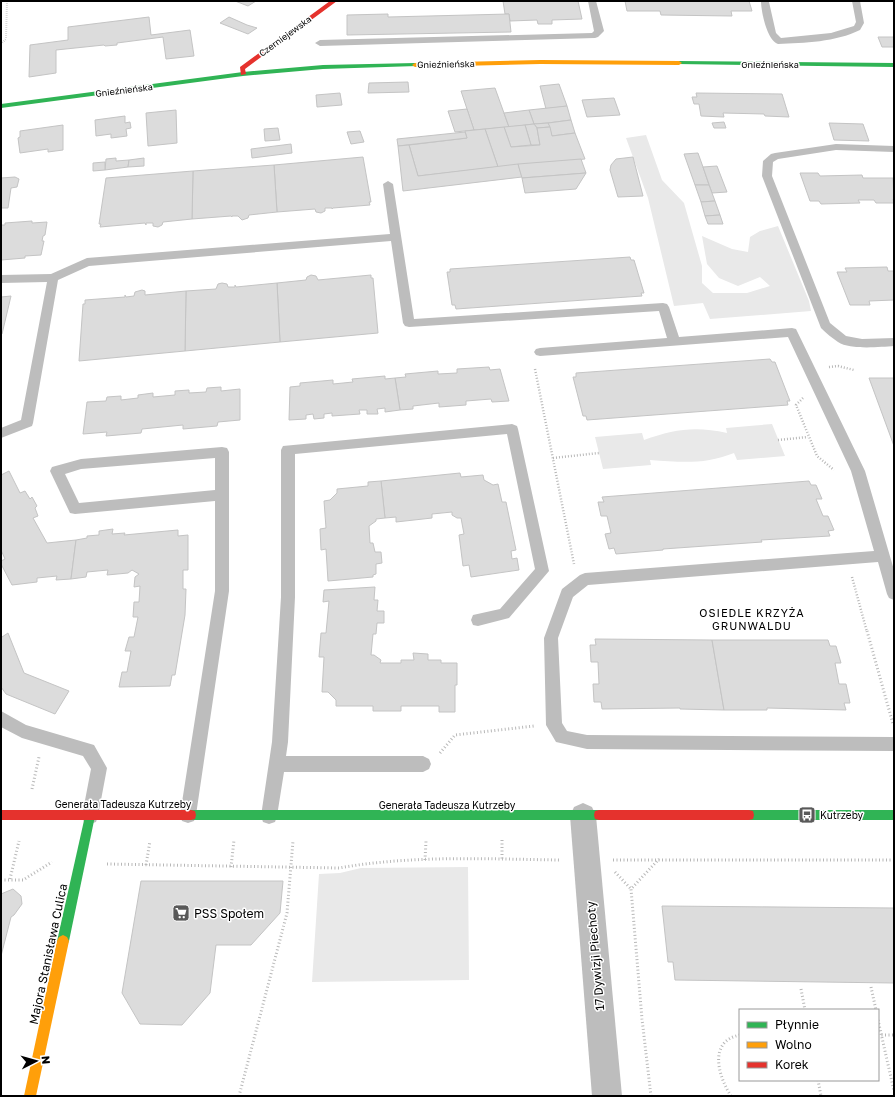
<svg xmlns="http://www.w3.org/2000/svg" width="895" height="1097" viewBox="0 0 895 1097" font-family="'Golos Text',sans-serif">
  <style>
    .green { fill: #e9e9e9 }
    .building { fill: #dcdcdc; stroke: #c4c4c4 }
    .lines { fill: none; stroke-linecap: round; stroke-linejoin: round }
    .path-far2 { stroke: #b8b8b8; stroke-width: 2; stroke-dasharray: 0.5 1.5; stroke-linecap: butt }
    .path-far1 { stroke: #b8b8b8; stroke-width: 2.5; stroke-dasharray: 1 2; stroke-linecap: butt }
    .path { stroke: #b8b8b8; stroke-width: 3; stroke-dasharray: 1 2.5; stroke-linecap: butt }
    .lane { fill: #bdbdbd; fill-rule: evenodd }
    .street { fill: #bdbdbd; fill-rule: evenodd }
    .fast { fill: #30b455; fill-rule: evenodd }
    .slow { fill: #ff9f0a; fill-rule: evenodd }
    .jam { fill: #e5322d; fill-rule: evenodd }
    .labels { text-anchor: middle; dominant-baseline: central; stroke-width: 3; stroke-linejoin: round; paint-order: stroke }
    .far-street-label { font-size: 9px; fill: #000; stroke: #fff }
    .street-label { font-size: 10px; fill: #000; stroke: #fff }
    .poi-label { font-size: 10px; fill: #000; stroke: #fff; text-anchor: start }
    .neighbourhood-label { font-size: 11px; letter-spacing: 1px; fill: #000; stroke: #fff }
    .near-poi-label { font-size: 12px; fill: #000; stroke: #fff; text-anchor: start }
    .near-street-label { font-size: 12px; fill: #000; stroke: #fff }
  </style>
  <rect width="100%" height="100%" fill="#fff"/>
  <g class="green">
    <polygon points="646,135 662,180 684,203 702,266 702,283 713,293 747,293 770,286 760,277 738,286 719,278 707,264 702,236 732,249 748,252 750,237 760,231 778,226 809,301 811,311 710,319 703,303 674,306 648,198 626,138"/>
    <path d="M772,424L785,456L737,460L734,453C704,465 681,462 650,460L651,465L603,469L595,437L642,433L644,440C674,429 696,426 727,433L726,428Z"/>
    <polygon points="468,867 469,980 312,982 319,874 340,873 361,868"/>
  </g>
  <g class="building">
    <polygon points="235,1 256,1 248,6"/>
    <polygon points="503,1 578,1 582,19 552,20 552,24 538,24 537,20 510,21 509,14 505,14"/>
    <polygon points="625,1 749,1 752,11 731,11 732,16 661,15 660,11 627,11"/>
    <polygon points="388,14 388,17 509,14 511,32 347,35 347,15"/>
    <polygon points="149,17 151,35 190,30 194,56 166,59 163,37 117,43 117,45 105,46 104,45 56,50 56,73 29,77 30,45 68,40 68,27"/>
    <polygon points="229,17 247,25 257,28 248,34 220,23"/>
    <polygon points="878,37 894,37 894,47 882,47"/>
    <polygon points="408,82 409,92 368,93 369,83"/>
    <polygon points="559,84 567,106 546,109 540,86"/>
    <polygon points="495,88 509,127 474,130 461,91"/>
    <polygon points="340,93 342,105 317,107 316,95"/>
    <polygon points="696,93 782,94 789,117 765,116 764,114 723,113 724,117 701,116 699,104 694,104 692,97 697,97"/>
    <polygon points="614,98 620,115 587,117 582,100"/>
    <polygon points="567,106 571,120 548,123 534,124 529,110"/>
    <polygon points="467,109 474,130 455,132 448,111"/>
    <polygon points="176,110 177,143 148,146 146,113"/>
    <polygon points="529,110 534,124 509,127 504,113"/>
    <polygon points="125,116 125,123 130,122 131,128 126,129 127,136 111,138 111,134 96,136 95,120"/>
    <polygon points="571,120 575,133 552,136 548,123"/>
    <polygon points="724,122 726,128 714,128 712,123"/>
    <polygon points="548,123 550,127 537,128 534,124"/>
    <polygon points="829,123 863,124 869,141 834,140"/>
    <polygon points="534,124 537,128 540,145 531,145 525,125"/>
    <polygon points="63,125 63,150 48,152 48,149 20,153 18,138 20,137 20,131"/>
    <polygon points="525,125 531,145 511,147 504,127"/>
    <polygon points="504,127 511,147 540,145 537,128 550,127 552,136 575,133 585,159 498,167 485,129"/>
    <polygon points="278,128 280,140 265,141 264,129"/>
    <polygon points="485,129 498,167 418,176 409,145 467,138 465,131"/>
    <polygon points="360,131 364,142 351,144 347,132"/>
    <polygon points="465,132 467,138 398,146 397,139"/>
    <polygon points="291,144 292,153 252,158 251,149"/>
    <polygon points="409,145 418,176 518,164 522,177 403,191 398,146"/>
    <polygon points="698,153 703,167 709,185 695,185 684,154"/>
    <polygon points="363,157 371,202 369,202 370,205 333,208 332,209 332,208 325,208 325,211 321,213 316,212 315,209 277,212 274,165"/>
    <polygon points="633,157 643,196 618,197 610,170 611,165 616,159"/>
    <polygon points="116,158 116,161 129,160 128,167 105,170 106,159"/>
    <polygon points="144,158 144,166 128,167 129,160"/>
    <polygon points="581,159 586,173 522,178 518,164"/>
    <polygon points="105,162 105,170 93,171 93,163"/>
    <polygon points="274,165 277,212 249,215 248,218 242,220 238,216 232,216 232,217 231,216 192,219 193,171"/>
    <polygon points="717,166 727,192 712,193 703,167"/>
    <polygon points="193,171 192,219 163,222 162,225 158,227 153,226 153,223 146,223 146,225 145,223 100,227 101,224 99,224 106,178"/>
    <polygon points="586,173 576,189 525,193 522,178"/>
    <polygon points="800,173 818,173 820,176 862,175 863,178 893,178 894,199 893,199 894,203 876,203 874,200 858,200 860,203 821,204 819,201 810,201"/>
    <polygon points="15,177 19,179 17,187 11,188 8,208 1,208 1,178"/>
    <polygon points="695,185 709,185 715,201 701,202"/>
    <polygon points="715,201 720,215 705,216 701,202"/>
    <polygon points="720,215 723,224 708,224 705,216"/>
    <polygon points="32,221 32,223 47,222 45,235 43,236 42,241 44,241 41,255 25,256 25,258 1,260 1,225 5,225 5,223"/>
    <polygon points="630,257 631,260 634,260 644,293 641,293 642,296 456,309 455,305 452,305 447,272 450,272 450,269"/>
    <polygon points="887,267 888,271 894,271 894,300 869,301 870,305 850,305 837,272 847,272 845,268"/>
    <polygon points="311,275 316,276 318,280 371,275 371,278 373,278 378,333 280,342 277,283 306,280 307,277"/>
    <polygon points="222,283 227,284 228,287 235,287 235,285 236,287 277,283 280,342 185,351 186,291 216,289 218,284"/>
    <polygon points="142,290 145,291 145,295 186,291 185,351 79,361 83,304 85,304 85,300 125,297 125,295 126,297 134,296 135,292"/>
    <polygon points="11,296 2,334 1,334 1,297"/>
    <polygon points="770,359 772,362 775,362 790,401 787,401 788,405 587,420 586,416 583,416 573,377 576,377 576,373"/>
    <polygon points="489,367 490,370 500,369 509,401 492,402 491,399 466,401 466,405 439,407 439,403 413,406 413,409 400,410 395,378 406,377 405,374 438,371 438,374 457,373 457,369"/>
    <polygon points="385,376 385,379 395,378 400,410 385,412 385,408 377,409 378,414 367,414 367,410 359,410 360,414 332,416 332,413 324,414 324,418 314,419 313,414 306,415 306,419 289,420 290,387 300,386 300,383 333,380 333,384 353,382 352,379"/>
    <polygon points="869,378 894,378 894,446"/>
    <polygon points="221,387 221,391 240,389 240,420 218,422 217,426 183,429 183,425 142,429 141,433 106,436 107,432 83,434 87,402 106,401 107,397 121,396 121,400 138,398 138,395 153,393 153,397 175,395 175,391 189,390 189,393 206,392 207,388"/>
    <polygon points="9,471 20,493 25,491 30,499 32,497 37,506 35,508 38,516 33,518 47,543 76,540 71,579 56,580 57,576 37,578 37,582 12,585 1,564 1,561 5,559 1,550 1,475"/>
    <polygon points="460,473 461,477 483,475 484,480 493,485 498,484 502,502 506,502 516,550 511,551 512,559 517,558 519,570 471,577 469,565 463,566 459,535 464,534 461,518 457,518 452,515 452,512 432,514 432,518 396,522 396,517 385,518 381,481"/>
    <polygon points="381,481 385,518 376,519 376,521 369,526 370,543 373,543 375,552 381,552 382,563 376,564 376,574 373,575 373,577 328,581 326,549 321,550 320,529 326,528 324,501 330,500 337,493 337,489 368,486 368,482"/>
    <polygon points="809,481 811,485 816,485 822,499 816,499 823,516 828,516 834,530 828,531 830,536 761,540 762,542 663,549 663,550 616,554 614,548 609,549 605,534 611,533 607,516 601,516 598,502 604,502 602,497"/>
    <polygon points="113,529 112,534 125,533 124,535 178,530 178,536 188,535 188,570 183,570 183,589 186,589 185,615 175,675 172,675 170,686 119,687 122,672 127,672 131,651 125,651 129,637 134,637 138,617 133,617 134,602 139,602 140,586 134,587 135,577 139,574 132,570 128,573 107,575 108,570 87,572 86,577 71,579 76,540 87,538 87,536 99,535 99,531"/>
    <polygon points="375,587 374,600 378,600 377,611 384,611 384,623 377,623 376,634 373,634 371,655 374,655 381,660 380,663 401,663 401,660 414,660 413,653 428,654 428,660 441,660 441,663 457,663 457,685 455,685 455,712 439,712 439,706 401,706 401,711 373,711 373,706 336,706 336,700 328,692 322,692 324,657 319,657 321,633 326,633 329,601 323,602 324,590"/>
    <polygon points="8,633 24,673 69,691 55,714 6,694 1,687 1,636 2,637"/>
    <polygon points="595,639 712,640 724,710 680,709 680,708 602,709 601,702 594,702 593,684 599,684 598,662 591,662 590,645 596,645"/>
    <polygon points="712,640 828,640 830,646 836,646 841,663 835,663 839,684 846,684 850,703 844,703 846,710 767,708 767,710 724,710"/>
    <polygon points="141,881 283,881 280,913 251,945 216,945 210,993 182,1025 140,1024 122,993"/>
    <polygon points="13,889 21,896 22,904 14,915 11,917 1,956 1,894"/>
    <polygon points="662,906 894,908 894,983 675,980 673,962 668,962"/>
  </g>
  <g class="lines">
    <polyline class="path-far2" points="1,44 6,39 7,1"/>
    <g class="path-far1">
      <polyline points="829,367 838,366 854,370"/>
      <polyline points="535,369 574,564"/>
      <polyline points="803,398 796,405 817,456 834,470"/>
      <polyline points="778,440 808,437"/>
      <polyline points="553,458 599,453"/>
      <polyline points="852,577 867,632"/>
    </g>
    <g class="path">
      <polyline points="867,631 893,724"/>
      <polyline points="440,753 455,735 534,726"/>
      <polyline points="32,789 39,757"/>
      <polyline points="502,840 502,860"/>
      <polyline points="425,860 426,841"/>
      <polyline points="613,860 894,860"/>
      <path d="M107,864L339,868C412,855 486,859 560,860"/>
      <polyline points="146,865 150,841"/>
      <polyline points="231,867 234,840"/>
      <polyline points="615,872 631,889"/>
      <polyline points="10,879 19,841"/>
      <polyline points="1,880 23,880 52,862"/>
      <polyline points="871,987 876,1010"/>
      <polyline points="801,989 805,1010"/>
      <polyline points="878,1020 894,1091"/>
      <polyline points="878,1035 894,1035"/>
      <polyline points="818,1080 821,1096"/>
      <polyline points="239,1096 287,913 293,841"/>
      <polyline points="651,1096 642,1019 631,889 659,859"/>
      <path d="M731,1096C718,1076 708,1041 740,1035"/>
    </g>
    <g class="lane">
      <polygon points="588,1 596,1 604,31 598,37 595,38 320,46 315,43 320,40 592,33 594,31"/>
      <path d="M761,1L769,2L776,33L781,38L831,33L854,26L856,22L852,1H860L864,23L860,30C836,42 804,43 778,44C767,41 761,11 761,1Z"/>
      <path d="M836,144L894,146V152L836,150L778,159L773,162L772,176L830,323L846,336L862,339L894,338V346C879,347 850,350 838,342C832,338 826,333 821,328L762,176L763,161L771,154L775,153Z"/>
      <polygon points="388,181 393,184 414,319 663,303 667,304 669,307 679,337 792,328 796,329 865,471 894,570 894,600 889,598 887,594 878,562 588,585 573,597 558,638 562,723 567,731 587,735 894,737 894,751 587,749 556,742 546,725 544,638 562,589 580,575 585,573 874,551 851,471 788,337 540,356 536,355 534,352 536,349 540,348 667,338 659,311 409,327 405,326 403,323 391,241 89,266 58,280 33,423 32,426 1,438 1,428 21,420 47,282 1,283 1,275 51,274 87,258 390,234 383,184"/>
      <polygon points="512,424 517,426 518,429 549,571 509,618 478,626 473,625 471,620 473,615 500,609 535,569 507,434 295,454 295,597 288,742 286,756 423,756 429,759 431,764 429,769 423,772 284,772 277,816 275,822 269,824 263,822 261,816 272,742 281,597 281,450 283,446"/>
      <path d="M222,447L227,448L229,452V591L196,815L194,821L188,823L182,821L180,815L215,591V501L75,514L70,513L50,471L52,467L81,459ZM215,458V490L79,503L65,474L81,469Z"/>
      <polygon points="1,711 26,725 94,745 107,768 98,816 96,822 90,824 84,822 82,816 91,769 83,756 22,738 1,727"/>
    </g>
    <polygon class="street" points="583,803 592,807 596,816 622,1096 592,1096 570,816 574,807"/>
    <g class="fast">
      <polygon points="679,61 894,63 894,67 677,64 676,63"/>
      <polygon points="415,63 418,65 417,66 323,69 243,76 1,108 1,104 243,72 323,65"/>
      <polygon points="191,810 599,810 603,811 604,815 603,819 599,820 191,820 187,819 186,815 187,811"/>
      <polygon points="749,810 894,810 894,820 749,820 745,819 744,815 745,811"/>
      <polygon points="90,811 94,812 95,816 69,941 67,945 63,947 59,945 57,941 85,816 86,812"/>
    </g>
    <g class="slow">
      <polygon points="540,60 679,61 682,63 679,65 540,64 415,67 412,65 415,63"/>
      <polygon points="63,935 67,937 69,941 36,1096 24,1096 57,941 59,937"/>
    </g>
    <g class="jam">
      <polygon points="330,1 337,1 245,69 246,74 241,75 240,67"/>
      <polygon points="1,810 191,810 195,811 196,815 195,819 191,820 1,820"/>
      <polygon points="599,810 749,810 753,811 754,815 753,819 749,820 599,820 595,819 594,815 595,811"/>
    </g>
  </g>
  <defs>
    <g id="bus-square" transform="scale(0.9)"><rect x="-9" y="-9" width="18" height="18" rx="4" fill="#595959" stroke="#fff"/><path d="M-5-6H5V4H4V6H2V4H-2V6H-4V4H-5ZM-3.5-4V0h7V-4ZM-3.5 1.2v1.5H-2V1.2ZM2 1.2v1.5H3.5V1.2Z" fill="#fff"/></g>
    <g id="supermarket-square" transform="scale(0.9)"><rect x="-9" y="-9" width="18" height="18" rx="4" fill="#595959" stroke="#fff"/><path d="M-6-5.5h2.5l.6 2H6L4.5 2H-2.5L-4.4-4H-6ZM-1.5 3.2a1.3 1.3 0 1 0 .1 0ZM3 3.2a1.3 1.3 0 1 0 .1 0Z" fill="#fff"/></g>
  </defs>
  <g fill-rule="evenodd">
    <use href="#bus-square" x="807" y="815"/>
    <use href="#supermarket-square" x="181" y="913"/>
  </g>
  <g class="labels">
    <g class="far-street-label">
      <text transform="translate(285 36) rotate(-36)">Czerniejewska</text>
      <text transform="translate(446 64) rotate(-1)">Gnieźnieńska</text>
      <text x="770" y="64">Gnieźnieńska</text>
      <text transform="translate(124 90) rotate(-7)">Gnieźnieńska</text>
    </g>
    <g class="street-label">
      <text x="123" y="804">Generała Tadeusza Kutrzeby</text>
      <text x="447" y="805">Generała Tadeusza Kutrzeby</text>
    </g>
    <g class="poi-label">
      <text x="820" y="815">Kutrzeby</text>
    </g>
    <g class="neighbourhood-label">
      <text x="752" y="612">OSIEDLE KRZYŻA<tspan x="752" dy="13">GRUNWALDU</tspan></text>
    </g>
    <g class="near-poi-label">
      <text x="194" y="913">PSS Społem</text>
    </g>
    <g class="near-street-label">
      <text transform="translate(48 954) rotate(-78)">Majora Stanisława Culica</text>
      <text transform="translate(595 956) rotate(-95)">17 Dywizji Piechoty</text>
    </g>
  </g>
  <rect width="895" height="1097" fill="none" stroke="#000000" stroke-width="4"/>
  <rect x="739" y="1009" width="140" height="72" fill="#ffffff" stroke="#999999"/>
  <rect x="747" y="1022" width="20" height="6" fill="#30b455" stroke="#999999"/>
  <text x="775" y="1029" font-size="12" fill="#000000">Płynnie</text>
  <rect x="747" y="1042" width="20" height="6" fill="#ff9f0a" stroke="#999999"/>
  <text x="775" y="1049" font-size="12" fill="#000000">Wolno</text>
  <rect x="747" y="1062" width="20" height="6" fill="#e5322d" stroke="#999999"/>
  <text x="775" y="1069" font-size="12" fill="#000000">Korek</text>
  <g transform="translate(36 1061) rotate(84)" stroke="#ffffff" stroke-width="3" paint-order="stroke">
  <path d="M0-3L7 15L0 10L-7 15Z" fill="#000000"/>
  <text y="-6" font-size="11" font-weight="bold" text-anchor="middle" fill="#000000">N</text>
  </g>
</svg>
